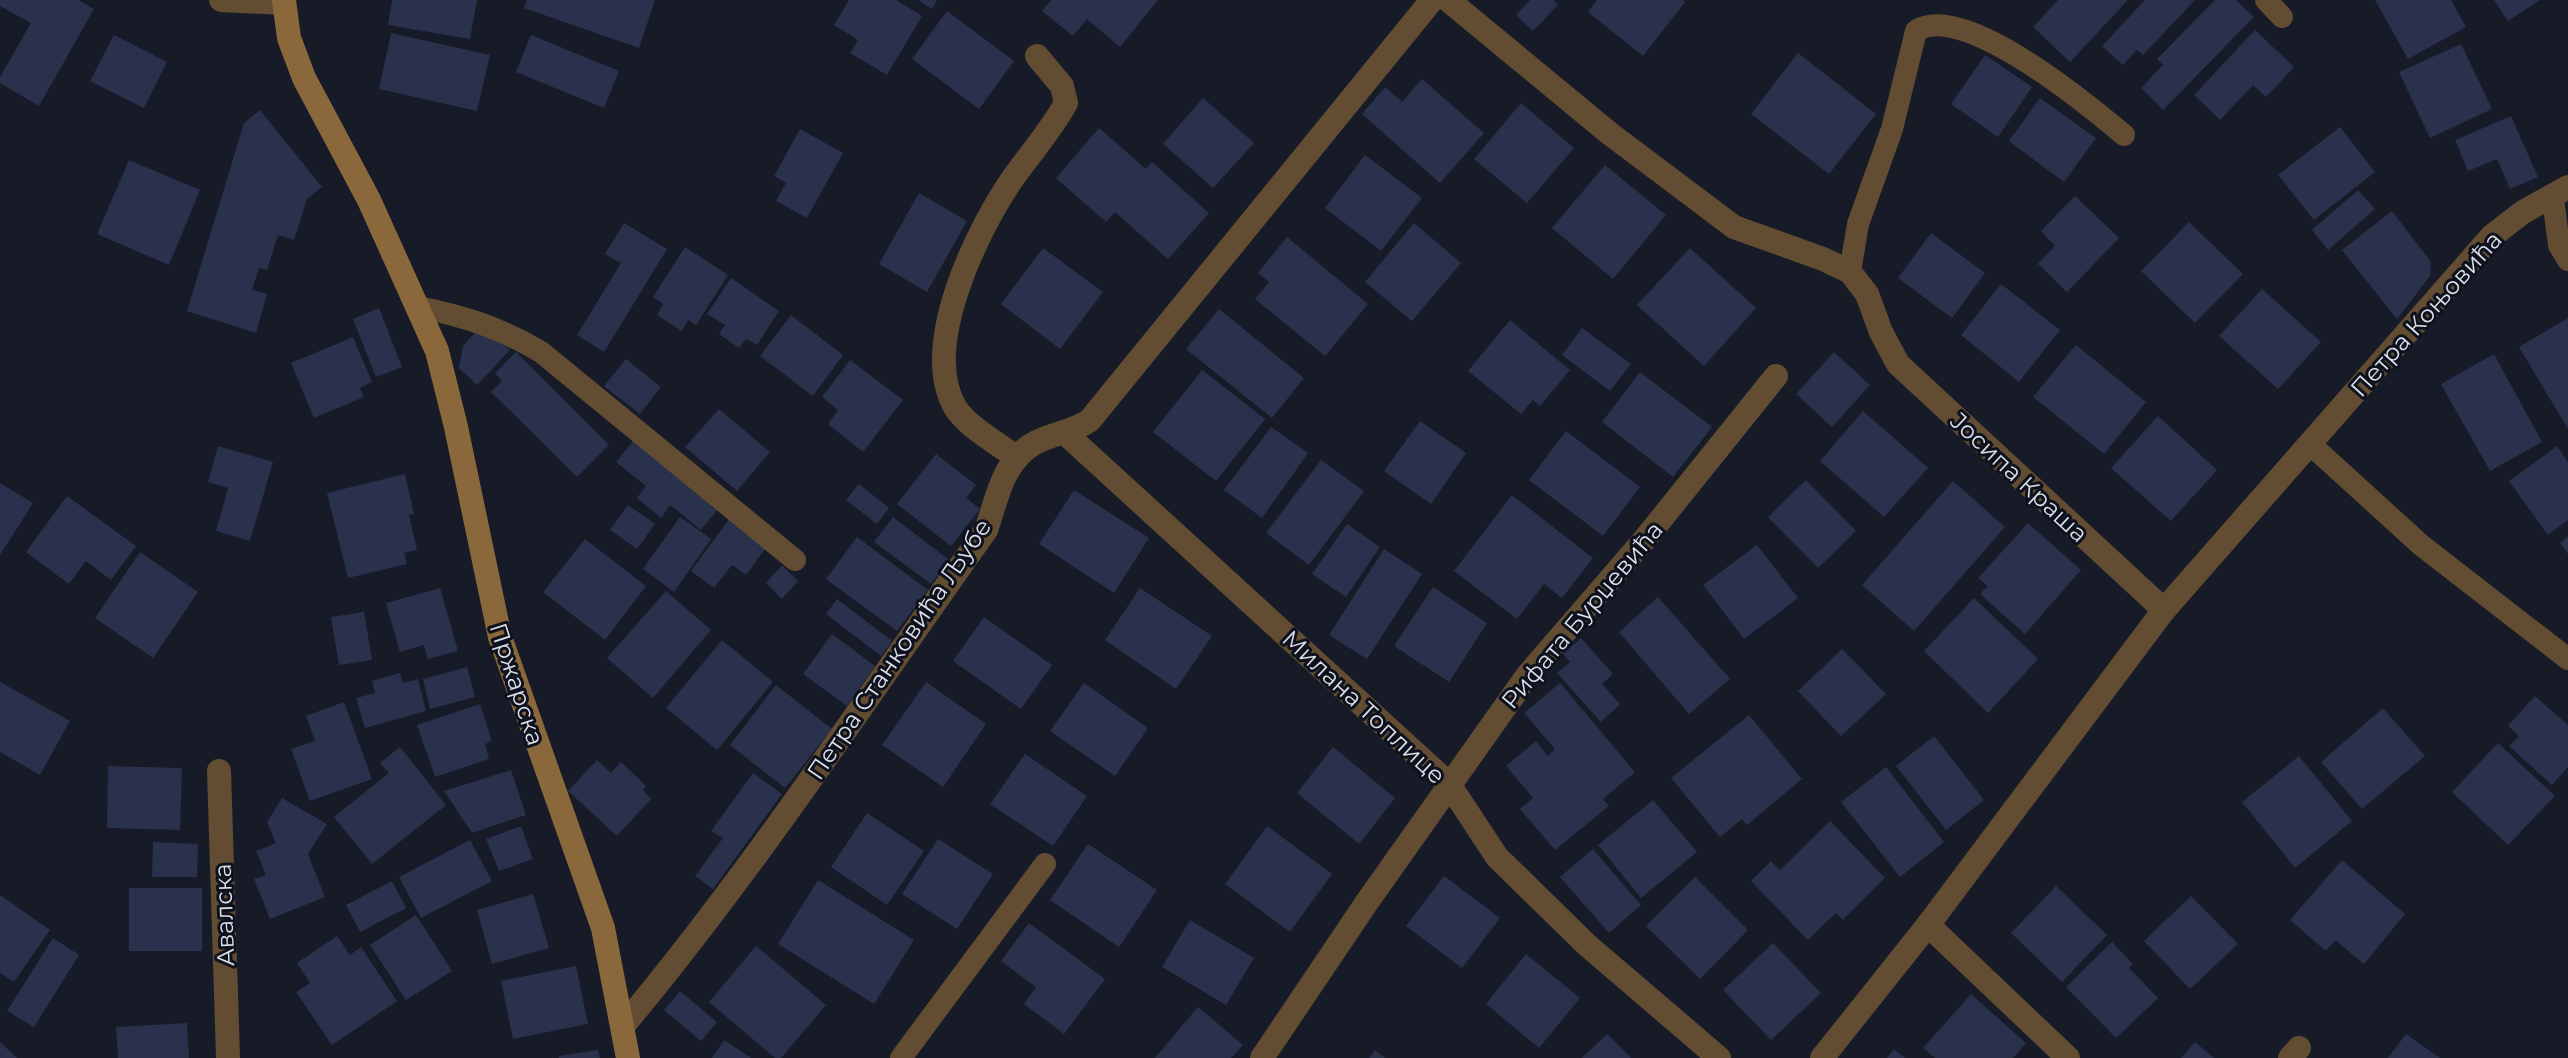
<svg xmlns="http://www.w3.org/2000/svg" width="2568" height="1058" viewBox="0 0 2568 1058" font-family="Montserrat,sans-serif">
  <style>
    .building { fill: #29314c }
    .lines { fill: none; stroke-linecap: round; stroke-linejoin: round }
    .lane { stroke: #624d32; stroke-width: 22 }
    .street { stroke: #624d32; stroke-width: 24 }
    .secondary { stroke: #8a683c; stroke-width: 24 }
    .labels { text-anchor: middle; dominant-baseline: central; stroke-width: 6; stroke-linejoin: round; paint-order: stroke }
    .street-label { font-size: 24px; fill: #dcdfe8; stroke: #0e121e }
  </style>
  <rect width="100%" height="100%" fill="#171b27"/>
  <g class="building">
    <polygon points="0,0 78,0 94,9 39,106 0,83 0,77 31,23 0,6"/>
    <polygon points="392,0 477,0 470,39 388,25"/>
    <polygon points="527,0 655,0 639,48 524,8"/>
    <polygon points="849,0 896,0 922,16 887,75 850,53 858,40 834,25"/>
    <polygon points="918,0 937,0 932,9"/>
    <polygon points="1051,0 1158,0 1120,47 1087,19 1073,36 1042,11"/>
    <polygon points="1530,0 1553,0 1558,5 1533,31 1516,15"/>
    <polygon points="1597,0 1682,0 1685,2 1643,56 1588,12"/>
    <polygon points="2058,0 2128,0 2070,62 2033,27"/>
    <polygon points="2145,0 2195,0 2143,55 2137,50 2123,65 2102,46"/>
    <polygon points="2215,0 2236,0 2254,17 2163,110 2141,88 2163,65 2157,59"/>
    <polygon points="2375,0 2451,0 2466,27 2408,59"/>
    <polygon points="2494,0 2540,0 2508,21"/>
    <polygon points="947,11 1014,61 979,109 912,59"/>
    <polygon points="2255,30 2294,67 2266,97 2253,85 2220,120 2194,95"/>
    <polygon points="391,33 490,55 477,111 379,89"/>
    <polygon points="114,35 167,62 144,108 90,81"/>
    <polygon points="531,35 619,71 604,108 516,72"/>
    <polygon points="2461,44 2492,109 2430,138 2399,72"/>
    <polygon points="1798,53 1876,114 1829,174 1751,114"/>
    <polygon points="1985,55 2032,87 1998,137 1951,104"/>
    <polygon points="1422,79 1484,133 1440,183 1362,114 1385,87 1402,102"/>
    <polygon points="1203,98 1254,143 1213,188 1163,144"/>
    <polygon points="2040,98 2096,138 2064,182 2009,141"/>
    <polygon points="1521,103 1574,148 1527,203 1474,159"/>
    <polygon points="260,110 322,187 307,199 294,240 278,235 267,270 259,268 252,290 267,294 256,333 187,311 244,123"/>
    <polygon points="2511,116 2538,177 2510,189 2497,159 2468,171 2455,140"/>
    <polygon points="2340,127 2375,172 2314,220 2278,175"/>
    <polygon points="1099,128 1146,169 1152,162 1209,213 1168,259 1115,212 1106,222 1056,178"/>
    <polygon points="800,129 843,153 807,218 776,201 786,183 774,176"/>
    <polygon points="1365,155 1422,198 1381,251 1325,208"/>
    <polygon points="129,160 200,190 169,265 97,234"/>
    <polygon points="1605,165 1666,215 1613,279 1552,228"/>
    <polygon points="2358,190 2375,209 2328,250 2312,230"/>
    <polygon points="919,193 967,221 927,292 879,264"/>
    <polygon points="2075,196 2119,238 2067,292 2038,264 2055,246 2041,231"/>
    <polygon points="2392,211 2431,262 2430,276 2397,319 2342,250"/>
    <polygon points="2189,222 2243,274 2195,323 2141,271"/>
    <polygon points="624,223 667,249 604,352 577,335 621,263 605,254"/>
    <polygon points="1414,223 1461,263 1412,321 1365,282"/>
    <polygon points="1931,233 1985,273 1952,318 1898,278"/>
    <polygon points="1287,237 1368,304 1325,356 1255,299 1269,282 1258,273"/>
    <polygon points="685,247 728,275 696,325 688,320 682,331 657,315 663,304 653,297"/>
    <polygon points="1043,248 1103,292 1060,349 1001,304"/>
    <polygon points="1690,248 1756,308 1704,366 1637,305"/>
    <polygon points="731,278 779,311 757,345 746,339 739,348 719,334 725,325 707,314"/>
    <polygon points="2001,284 2060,330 2019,382 1961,335"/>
    <polygon points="2262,289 2321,342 2278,389 2219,336"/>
    <polygon points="379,308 402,367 376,377 353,319"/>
    <polygon points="1219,309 1304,378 1272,418 1186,349"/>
    <polygon points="791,315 843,355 813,396 760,356"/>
    <polygon points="2568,318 2568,429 2519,347"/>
    <polygon points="1510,320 1570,370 1540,406 1533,400 1521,414 1468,371"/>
    <polygon points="482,325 510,350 477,385 459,368 463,346"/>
    <polygon points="1582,328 1631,364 1610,391 1562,355"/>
    <polygon points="353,337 372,382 360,388 364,397 314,418 291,363"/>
    <polygon points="2076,345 2146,402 2104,454 2033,397"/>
    <polygon points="516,352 609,445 577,477 491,392 502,381 495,373"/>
    <polygon points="1834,352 1870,385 1832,427 1796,394"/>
    <polygon points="2494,354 2542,442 2490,471 2441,384"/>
    <polygon points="626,359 661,387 640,414 604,386"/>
    <polygon points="850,360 903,400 863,452 828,424 838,410 822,397"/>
    <polygon points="1202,370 1265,419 1216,481 1153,432"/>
    <polygon points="1640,372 1712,427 1673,477 1602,422"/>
    <polygon points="719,409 770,452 737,491 685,447"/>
    <polygon points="1863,411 1928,468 1884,517 1820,461"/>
    <polygon points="2158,416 2217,470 2171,521 2111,468"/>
    <polygon points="1420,421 1466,453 1431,504 1384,471"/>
    <polygon points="1271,427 1308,453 1262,518 1224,490"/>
    <polygon points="1566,431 1640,487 1603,536 1529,480"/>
    <polygon points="633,441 718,509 701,530 670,505 661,518 637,498 646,486 616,462"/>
    <polygon points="218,446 273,462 250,541 216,531 228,488 208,482"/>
    <polygon points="2557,446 2568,462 2568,520 2548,535 2509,481"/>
    <polygon points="936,454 976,485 966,498 980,509 951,546 897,504"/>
    <polygon points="1321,460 1364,491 1309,565 1266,533"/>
    <polygon points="405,474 414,514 409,515 417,550 404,553 407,564 348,578 327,493"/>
    <polygon points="1806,480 1856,531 1818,568 1768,517"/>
    <polygon points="1953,481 2005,527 1914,631 1862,585"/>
    <polygon points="0,483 33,503 0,555"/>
    <polygon points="859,484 889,508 877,524 846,500"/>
    <polygon points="1074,490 1149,538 1114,593 1039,544"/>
    <polygon points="1512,495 1593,558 1562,598 1544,584 1517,619 1454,571"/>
    <polygon points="67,496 136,546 111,580 86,561 69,584 26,552"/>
    <polygon points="628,505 655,524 637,549 610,530"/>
    <polygon points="680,517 711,539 674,592 643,569"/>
    <polygon points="893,517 949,560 931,584 874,542"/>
    <polygon points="730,518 767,546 746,575 732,565 714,588 691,571"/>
    <polygon points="2028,523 2081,570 2025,634 1980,594 1988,586 1978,578"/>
    <polygon points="1347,524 1380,547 1346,597 1312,574"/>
    <polygon points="2568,536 2568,554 2560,543"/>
    <polygon points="857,537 928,590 897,631 826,579"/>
    <polygon points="585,539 646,586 605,640 543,592"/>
    <polygon points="1757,545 1798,598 1744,639 1703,585"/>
    <polygon points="1384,549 1422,574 1367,659 1329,635"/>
    <polygon points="140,552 198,592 153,658 95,618"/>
    <polygon points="782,565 798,581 782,599 766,583"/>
    <polygon points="1433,587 1487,623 1449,682 1394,646"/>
    <polygon points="440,588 458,651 428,659 424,645 400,652 386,603"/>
    <polygon points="1140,588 1212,636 1176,689 1105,640"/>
    <polygon points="666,591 711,630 653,698 607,658"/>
    <polygon points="1658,597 1730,679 1689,714 1619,632"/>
    <polygon points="1974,598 2038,659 1988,713 1924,651"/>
    <polygon points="837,599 892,641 881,656 826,614"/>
    <polygon points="364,612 372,660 339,665 331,617"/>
    <polygon points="984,617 1052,665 1021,709 953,661"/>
    <polygon points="832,634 875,666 847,706 803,674"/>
    <polygon points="1581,638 1613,674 1602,684 1620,704 1601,722 1557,673 1570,662 1563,654"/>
    <polygon points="722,640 773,682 717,750 666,708"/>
    <polygon points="1842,649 1886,694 1841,736 1798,691"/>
    <polygon points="467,667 475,697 430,709 423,679"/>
    <polygon points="400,673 403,683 418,679 426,711 365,728 356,698 375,693 372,681"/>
    <polygon points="0,682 70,721 40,775 0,752"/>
    <polygon points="926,682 986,724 943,787 882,745"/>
    <polygon points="1084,683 1148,728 1115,776 1050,731"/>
    <polygon points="1560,683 1635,772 1603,799 1609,806 1555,850 1520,809 1533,798 1506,766 1536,741 1548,756 1555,749 1524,713"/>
    <polygon points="776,685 832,729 785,788 730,745"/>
    <polygon points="2535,696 2568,725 2568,767 2552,785 2509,746 2519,736 2508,726"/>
    <polygon points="344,702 372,779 310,801 291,749 315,741 306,716"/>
    <polygon points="480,704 492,741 485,744 489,759 435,777 417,725"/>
    <polygon points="2383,708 2425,756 2362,809 2321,762"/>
    <polygon points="1749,715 1802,779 1747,825 1742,819 1720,837 1671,778"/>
    <polygon points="1934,736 1984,800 1946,830 1896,766"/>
    <polygon points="2498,743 2555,796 2508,845 2452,792"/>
    <polygon points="400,747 446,805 372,864 334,817 389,773 380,763"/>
    <polygon points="1333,747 1395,798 1359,844 1297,793"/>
    <polygon points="1025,754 1087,796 1053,846 990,804"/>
    <polygon points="2299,756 2352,821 2295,868 2242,802"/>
    <polygon points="597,760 611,773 621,762 646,786 643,790 651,799 617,836 568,791"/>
    <polygon points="108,766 182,768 180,830 107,828"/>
    <polygon points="1886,767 1944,842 1900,877 1841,802"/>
    <polygon points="511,770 526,815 472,833 444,791"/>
    <polygon points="753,773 782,794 713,889 695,876 723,838 711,831"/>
    <polygon points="282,798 327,824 308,854 325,897 270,919 254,879 266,875 256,851 276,843 267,822"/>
    <polygon points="1653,800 1697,852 1641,898 1598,845"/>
    <polygon points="867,813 924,851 887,905 831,867"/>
    <polygon points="1830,821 1885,878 1843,920 1836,913 1808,940 1751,881 1771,861 1780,870"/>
    <polygon points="521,826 533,859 499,871 486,839"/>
    <polygon points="1267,826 1332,874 1290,932 1225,884"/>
    <polygon points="938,839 993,874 957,929 902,894"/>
    <polygon points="470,840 492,881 421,918 399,877"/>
    <polygon points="153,842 198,844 197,877 152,877"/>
    <polygon points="1088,844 1157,890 1119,947 1050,900"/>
    <polygon points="1593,849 1641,905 1609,933 1560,877"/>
    <polygon points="2342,860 2405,914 2364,964 2335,940 2326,951 2290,920"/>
    <polygon points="1444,876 1500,918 1462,968 1406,926"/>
    <polygon points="1695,877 1748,930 1700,979 1646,926"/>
    <polygon points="818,880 914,940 874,1004 778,944"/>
    <polygon points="392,881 406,908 360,932 346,905"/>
    <polygon points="2056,886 2107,935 2062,982 2011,933"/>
    <rect x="129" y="888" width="73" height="63"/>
    <polygon points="533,894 549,948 492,964 477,910"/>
    <polygon points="0,895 50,930 14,982 0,973"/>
    <polygon points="2191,896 2238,944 2190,989 2144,941"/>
    <polygon points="416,915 452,971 406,1000 370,945"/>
    <polygon points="1190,920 1254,958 1226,1005 1162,967"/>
    <polygon points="1029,923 1105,979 1064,1034 1024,1004 1036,987 1001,961"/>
    <polygon points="337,936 350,955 361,947 397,1001 332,1045 296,992 310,983 297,963"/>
    <polygon points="53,938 79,955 34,1027 7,1011"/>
    <polygon points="2112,942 2133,964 2129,968 2158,998 2116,1038 2066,987"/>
    <polygon points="1773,943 1821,993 1771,1040 1723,990"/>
    <polygon points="756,946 826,1005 781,1058 775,1058 709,1002"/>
    <polygon points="1526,954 1580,998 1539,1048 1486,1004"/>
    <polygon points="576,966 588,1024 513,1039 501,981"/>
    <polygon points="680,991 717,1022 701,1041 664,1010"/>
    <polygon points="1971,994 2026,1043 2013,1058 1935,1058 1923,1048"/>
    <polygon points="1198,1007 1243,1045 1231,1058 1155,1058"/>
    <polygon points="187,1023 189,1058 118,1058 116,1027"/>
    <polygon points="1607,1034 1631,1058 1582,1058"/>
    <polygon points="2406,1034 2440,1058 2388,1058"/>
    <polygon points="724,1040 751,1058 712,1058"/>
    <polygon points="0,1042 17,1058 0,1058"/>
    <polygon points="2195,1042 2214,1058 2181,1058"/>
    <polygon points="1894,1049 1905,1058 1887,1058"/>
    <polygon points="598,1050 600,1058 559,1058 559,1056"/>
    <polygon points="1375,1050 1385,1058 1369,1058"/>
  </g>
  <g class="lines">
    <g class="lane">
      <polyline points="2266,0 2282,17"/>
      <polyline points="2553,199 2559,245 2568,260"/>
      <path d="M1850,272L1858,224L1892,129L1916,31C1961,0 2086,103 2124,135"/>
      <path d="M418,307C464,316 501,328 541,352L795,560"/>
      <polyline points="2310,444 2421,545 2568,659"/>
      <polyline points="901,1058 1045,864"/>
    </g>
    <g class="street">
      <polyline points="221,0 284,3"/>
      <polyline points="1448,0 1609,133 1734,227 1823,259 1850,272 1867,294 1881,332 1898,364 2164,610 1928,925 1822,1058"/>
      <polyline points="1066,434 1449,784 1497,857 1587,945 1719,1058"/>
      <path d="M1017,458C999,444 967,427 955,407C920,346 977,230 1013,178C1031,153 1051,130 1066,103L1062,86L1037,56"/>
      <polyline points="2164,610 2492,236 2523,212 2568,187"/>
      <polyline points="219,771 228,1058"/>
      <polyline points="1928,925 2068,1058"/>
      <path d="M623,1026C754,869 867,697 986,530C997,500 1002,462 1033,444C1051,433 1072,433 1090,420L1432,0"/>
      <polyline points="1262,1058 1367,902 1527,676 1645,539 1776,376"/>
      <polyline points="2290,1058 2299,1048"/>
    </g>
    <polyline class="secondary" points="284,0 289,38 304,78 369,200 437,351 456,427 500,637 603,928 628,1058"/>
  </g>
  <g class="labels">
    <g class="street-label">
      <text transform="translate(2426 314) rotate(-48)">Петра Коњовића</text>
      <text transform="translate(2019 477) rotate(43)">Јосипа Краша</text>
      <text transform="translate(1582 615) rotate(-50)">Рифата Бурџевића</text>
      <text transform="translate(899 649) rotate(-56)">Петра Станковића Љубе</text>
      <text transform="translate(517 684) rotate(72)">Пржарска</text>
      <text transform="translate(1364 707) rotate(43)">Милана Топлице</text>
      <text transform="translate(224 915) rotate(-92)">Авалска</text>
    </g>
  </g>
</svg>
